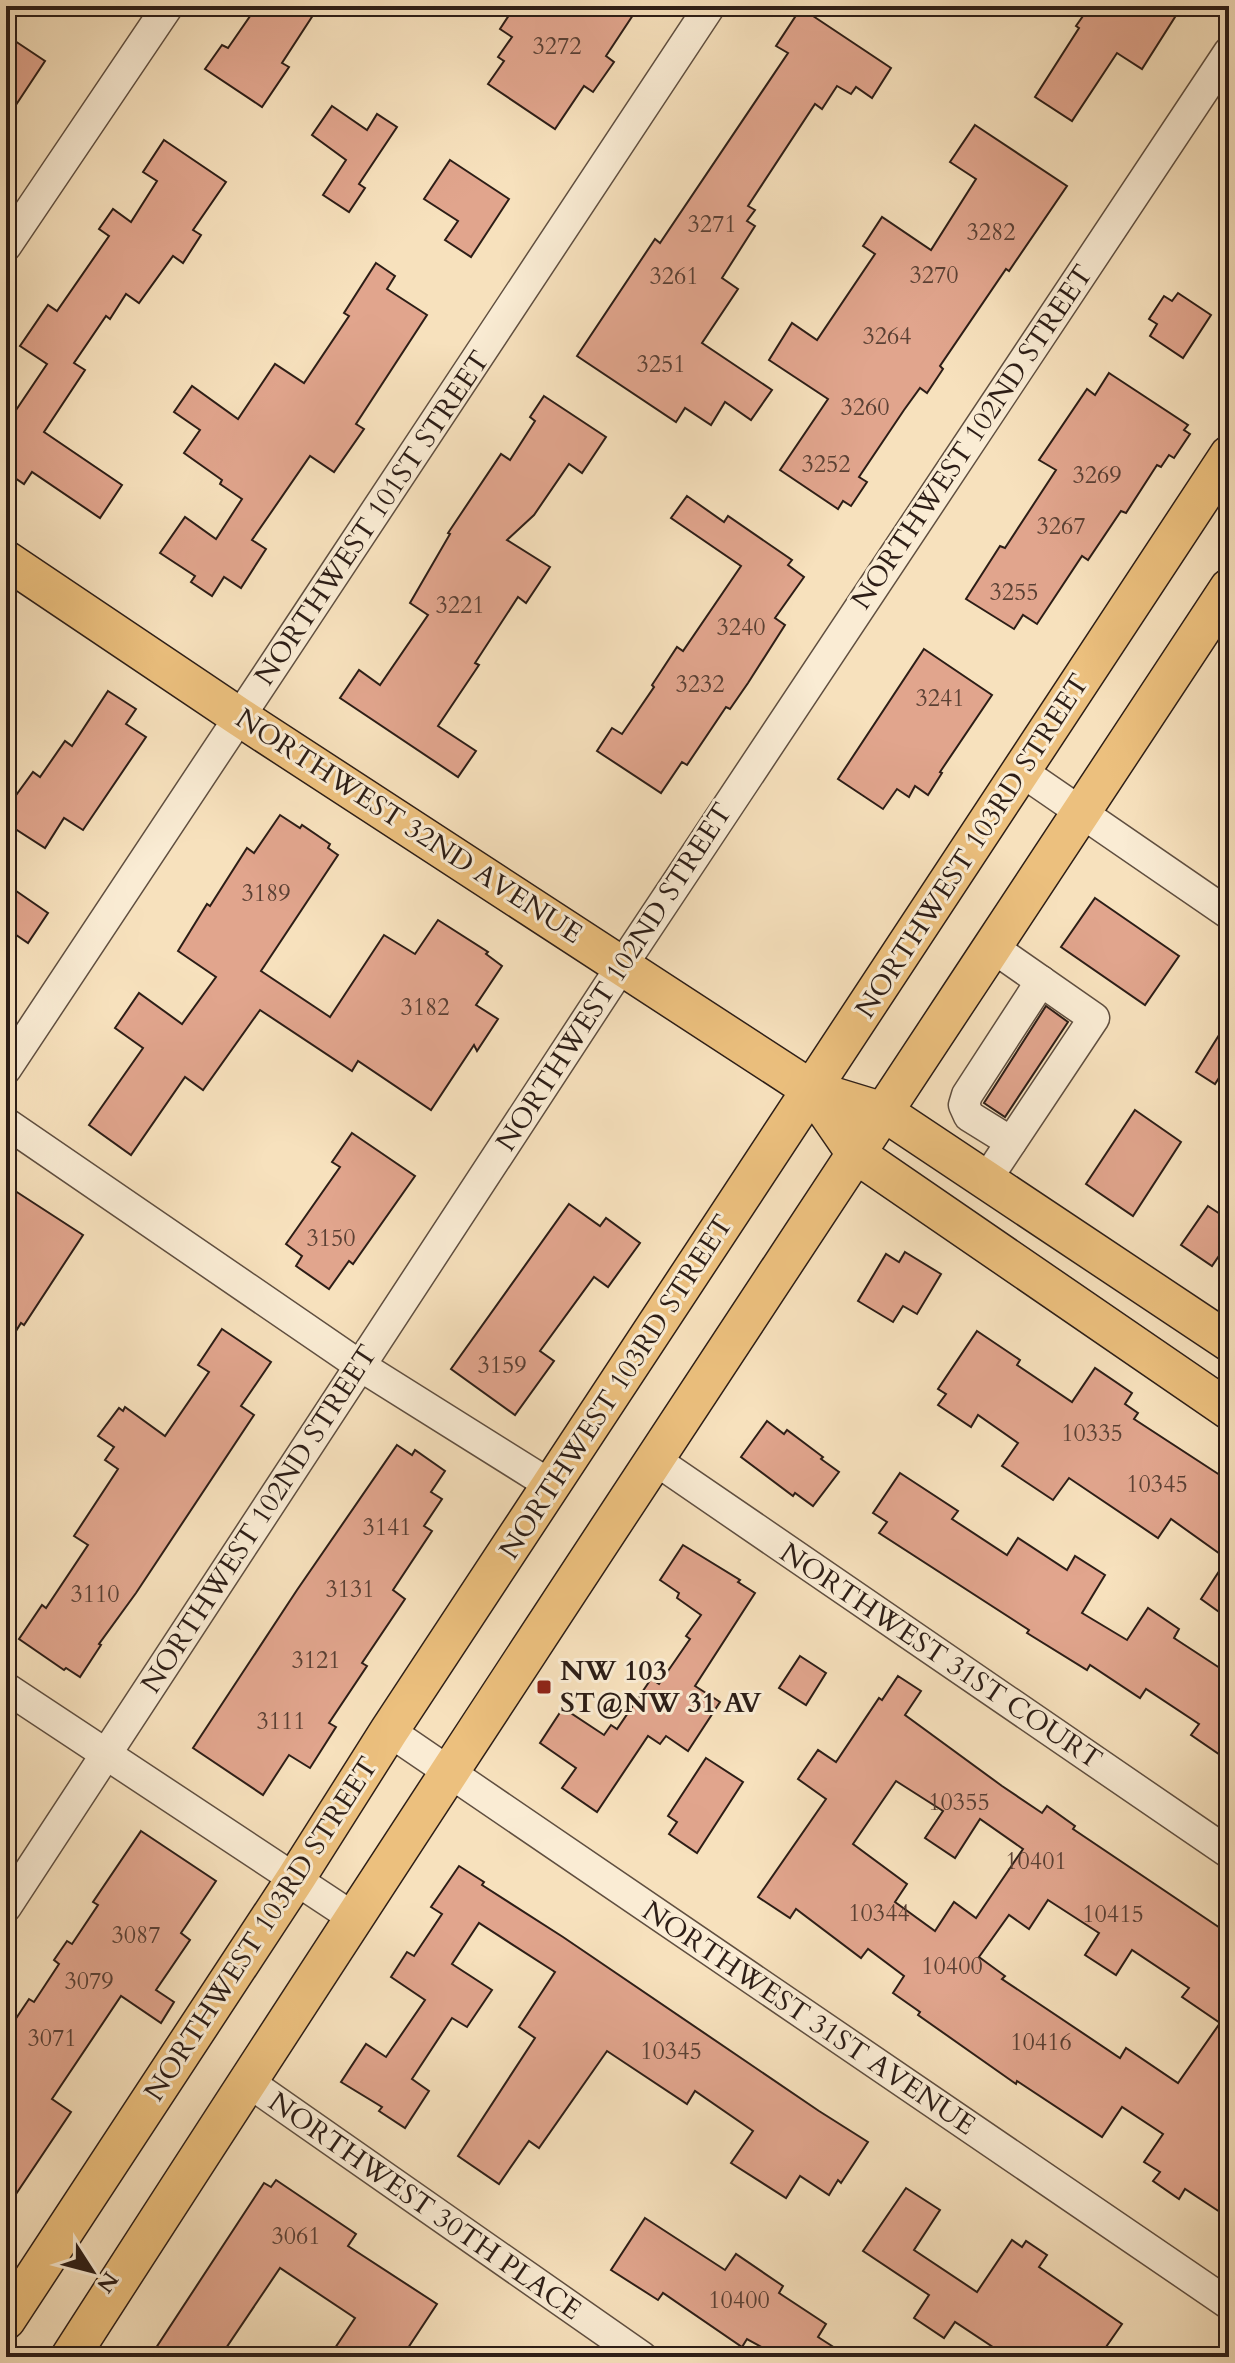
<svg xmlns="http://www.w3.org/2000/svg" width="1235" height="2363" viewBox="0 0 1235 2363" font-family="Cardo,serif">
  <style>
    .building { fill: #e1a58d; stroke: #2d1e17; stroke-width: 2; fill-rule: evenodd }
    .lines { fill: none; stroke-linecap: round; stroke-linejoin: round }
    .minor-casing { stroke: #604f40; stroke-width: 33 }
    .major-casing { stroke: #2d1e17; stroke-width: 41 }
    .minor { stroke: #faecd4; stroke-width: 30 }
    .major { stroke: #ecc07e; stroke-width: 38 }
    .poi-dot { fill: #8f2418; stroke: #faecd4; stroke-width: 3 }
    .labels { text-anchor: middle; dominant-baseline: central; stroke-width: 6; stroke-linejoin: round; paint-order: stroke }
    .number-label { font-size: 24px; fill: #5a4034 }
    .street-label { font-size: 28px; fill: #2d1e17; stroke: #faecd4 }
    .poi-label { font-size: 28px; font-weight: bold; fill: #2d1e17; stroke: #faecd4; text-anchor: start }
  </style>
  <rect width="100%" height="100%" fill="#f7e1bd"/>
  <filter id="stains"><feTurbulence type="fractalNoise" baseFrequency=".0025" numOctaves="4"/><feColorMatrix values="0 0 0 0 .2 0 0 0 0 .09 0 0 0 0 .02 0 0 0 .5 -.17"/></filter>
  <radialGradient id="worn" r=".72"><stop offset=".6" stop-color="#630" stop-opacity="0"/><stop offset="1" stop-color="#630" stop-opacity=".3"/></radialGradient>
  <g class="building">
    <polygon points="257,6 319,6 282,63 289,67 262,107 205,69 222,45 228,48"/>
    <polygon points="515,6 639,6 606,56 614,62 593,92 584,86 555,129 488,84 504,61 498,57 512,37 500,29"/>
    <polygon points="1090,6 1182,6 1142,69 1117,53 1072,121 1035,97 1079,28 1076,26"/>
    <polygon points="801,8 891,68 872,98 856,87 851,94 837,86 822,109 815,104 748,206 755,210 747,221 755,226 722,278 738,289 702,343 772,390 751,420 725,402 711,425 685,408 676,422 577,356 655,239 660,243 788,53 776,46"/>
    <polygon points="6,35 45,61 6,120"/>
    <polygon points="332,106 367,130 377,114 397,127 359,184 365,188 349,212 323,195 346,160 312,135"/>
    <polygon points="975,125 1067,186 1009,271 1006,269 940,366 943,369 927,393 920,388 904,410 859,477 867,482 851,506 843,501 838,509 780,470 828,399 769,360 792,323 817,340 875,254 863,246 882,217 931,250 976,179 950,162"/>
    <polygon points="164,140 226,182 193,230 201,235 183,263 173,256 139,303 126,294 110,319 106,316 74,363 85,370 44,432 122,485 100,518 32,472 24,484 6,472 6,425 47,364 20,346 48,305 57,311 109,236 99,229 113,209 131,222 157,181 143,172"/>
    <polygon points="450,160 509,199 471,257 445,240 458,221 424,199"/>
    <polygon points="376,263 395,276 387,289 427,315 356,424 364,429 334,472 310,456 252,540 266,549 241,588 224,577 212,596 191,582 195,576 160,553 185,517 216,539 242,499 220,484 222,480 184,453 200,430 174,412 192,386 238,419 275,364 304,383 349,316 344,313"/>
    <polygon points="1178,293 1211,315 1183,358 1150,336 1157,324 1149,319 1164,296 1172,301"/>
    <polygon points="1109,373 1188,425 1184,430 1190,434 1174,458 1169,455 1161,467 1157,465 1126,513 1121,511 1088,560 1082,556 1037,624 1023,615 1014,629 966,599 1000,546 1005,548 1056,470 1039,460 1087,389 1095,395"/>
    <polygon points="544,396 606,437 582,473 569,464 534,515 507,540 550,567 526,603 518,597 475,663 479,665 438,726 476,751 458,777 340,698 359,670 380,685 428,615 410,603 450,534 448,533 501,454 510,460 535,421 530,417"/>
    <polygon points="687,496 724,522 728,516 792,560 788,565 804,577 775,618 785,625 748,683 730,709 726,707 687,765 682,762 661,793 597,751 612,728 622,734 654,687 652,685 677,647 683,651 741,566 671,518"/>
    <polygon points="924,649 992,695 940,772 942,773 928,795 915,786 909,797 897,789 883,809 838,779"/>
    <polygon points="108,691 136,709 126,724 146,737 83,830 64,818 45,848 6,823 6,809 33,772 40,777 65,741 72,746"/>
    <polygon points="280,815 300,828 302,825 330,844 328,848 338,855 261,971 330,1017 384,935 415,954 438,920 488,952 486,954 502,966 476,1005 498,1019 477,1051 474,1045 431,1110 358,1061 352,1071 260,1010 203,1090 185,1077 131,1155 89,1125 143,1048 115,1028 139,993 182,1024 216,977 178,951 207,904 210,906 247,848 254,853"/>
    <polygon points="6,884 48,913 28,943 6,928"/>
    <polygon points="1095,898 1179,956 1145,1005 1061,947"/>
    <polygon points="1046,1006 1068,1022 1005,1117 984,1103"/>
    <polygon points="1229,1019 1229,1062 1215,1084 1196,1072"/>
    <polygon points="1135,1110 1181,1142 1133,1216 1086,1184"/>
    <polygon points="352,1133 415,1176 353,1264 349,1261 329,1289 296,1266 302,1256 286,1244 340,1167 332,1162"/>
    <polygon points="6,1185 83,1235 24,1325 21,1323 6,1347"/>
    <polygon points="569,1204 600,1226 606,1218 640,1243 608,1287 594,1277 540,1351 554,1361 515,1415 451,1369"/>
    <polygon points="1208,1206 1229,1220 1229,1241 1212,1266 1181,1245"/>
    <polygon points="905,1252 941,1274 917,1314 903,1306 893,1322 858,1301 886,1254 899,1262"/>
    <polygon points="222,1329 271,1362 241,1406 254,1415 136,1593 99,1644 101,1645 80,1677 66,1668 64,1670 19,1639 42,1605 46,1608 88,1545 74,1536 118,1469 105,1460 114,1447 98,1436 119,1408 123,1411 125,1407 165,1436 209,1372 198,1365"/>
    <polygon points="977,1331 1020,1360 1017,1365 1072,1402 1095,1368 1132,1393 1125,1404 1138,1413 1134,1419 1229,1481 1229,1619 1201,1599 1227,1559 1171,1519 1158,1538 1069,1478 1053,1500 1002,1466 1018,1443 978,1415 971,1427 938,1405 946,1394 938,1389"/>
    <polygon points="767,1421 784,1434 787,1430 823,1457 821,1459 839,1472 813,1506 795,1493 793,1496 741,1457"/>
    <polygon points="397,1445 412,1455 415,1450 445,1471 431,1492 442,1499 424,1526 432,1531 393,1590 405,1599 362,1663 367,1666 329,1723 336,1727 310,1768 289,1755 263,1795 193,1748 297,1590"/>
    <polygon points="900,1473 958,1511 952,1519 1007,1555 1018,1538 1067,1570 1075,1556 1105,1575 1082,1613 1127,1640 1148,1608 1179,1629 1174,1638 1229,1674 1229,1761 1191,1735 1199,1724 1146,1689 1140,1698 1090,1665 1087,1670 1027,1633 1029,1630 879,1533 887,1522 873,1513"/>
    <polygon points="683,1545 740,1580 738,1582 755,1593 695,1686 720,1702 688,1751 666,1736 660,1744 648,1736 597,1812 562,1788 576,1768 540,1743 563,1708 604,1735 611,1725 617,1729 651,1679 659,1684 690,1639 686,1636 701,1615 677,1598 679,1593 660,1580"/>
    <polygon points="800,1656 826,1673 806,1705 779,1688"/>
    <path d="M898,1676L921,1691L905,1715L1002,1786L1042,1813L1047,1806L1075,1826L1073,1829L1229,1934V2218L1185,2189L1179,2199L1153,2181L1160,2172L1144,2162L1163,2134L1122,2107L1102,2137L1017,2081L1016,2084L918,2015L920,2012L893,1993L904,1976L868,1949L861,1958L796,1909L790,1918L758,1897L826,1799L798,1779L818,1750L836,1762L879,1698L882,1700ZM896,1781L943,1811L925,1838L955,1858L980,1819L1023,1849L976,1918L954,1902L935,1931L895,1902L907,1884L853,1844ZM1048,1900L1099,1933L1085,1955L1116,1975L1132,1950L1189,1988L1182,1997L1220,2023L1178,2083L1126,2048L1120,2058L1002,1979L1005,1976L979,1957L1009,1915L1029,1929Z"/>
    <polygon points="706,1758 743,1782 697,1853 669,1834 677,1822 668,1816"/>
    <polygon points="141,1831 216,1881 181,1933 190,1940 156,1990 174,2002 161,2023 121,1996 52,2099 71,2112 6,2209 6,2043 14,2032 9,2029 29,1999 34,2002 59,1964 54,1960 67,1941 72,1944 98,1905 93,1902"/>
    <polygon points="459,1866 484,1882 482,1885 563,1937 819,2111 868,2142 841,2183 838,2180 829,2195 800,2176 786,2198 731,2163 753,2131 695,2091 687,2104 607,2051 539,2148 529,2141 499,2184 458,2156 535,2038 519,2027 555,1972 479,1923 452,1964 492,1990 467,2027 452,2018 412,2079 429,2091 405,2128 379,2111 382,2107 341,2082 366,2044 386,2057 425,2000 391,1977 407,1952 414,1956 442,1914 431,1907"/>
    <polygon points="276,2180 356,2234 348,2246 437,2304 402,2357 329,2357 355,2318 280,2268 220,2357 150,2357 264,2183 271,2187"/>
    <polygon points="906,2188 940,2210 914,2250 977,2292 1012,2240 1022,2247 1026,2241 1047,2255 1039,2267 1122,2324 1099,2357 1008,2357 955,2322 944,2338 914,2318 929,2295 863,2251"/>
    <polygon points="645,2218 725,2270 736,2254 783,2286 779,2293 826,2324 818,2337 849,2357 780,2357 747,2339 742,2347 663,2293 658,2300 611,2270"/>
  </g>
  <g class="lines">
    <g class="minor-casing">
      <g id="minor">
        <polyline points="6,246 168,6"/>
        <polyline points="1021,771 1229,914"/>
        <path d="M6,1069C240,714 477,362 710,6"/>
        <polyline points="6,1123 359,1365 552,1486"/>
        <polyline points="1011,1142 969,1116 964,1105 967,1095 1041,981"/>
        <polyline points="986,1180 1094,1018 992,947"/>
        <polyline points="654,1459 1229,1853"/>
        <polyline points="6,1688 354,1918"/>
        <polyline points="389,1731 1229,2304"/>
        <polyline points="6,1907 623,964 1229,52"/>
        <polyline points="247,2081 642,2357"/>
      </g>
    </g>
    <g class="major-casing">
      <g id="major">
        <polyline points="6,560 238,716 812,1090 884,1112 1229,1342"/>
        <polyline points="812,1090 856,1154 1229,1410"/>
        <polyline points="6,2320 296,1878 389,1731 1229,455"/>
        <path d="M70,2357C451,1764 841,1177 1229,588"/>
      </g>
    </g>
    <use href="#minor" class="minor"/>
    <use href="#major" class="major"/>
  </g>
  <rect class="poi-dot" x="536" y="1679" width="16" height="16" rx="4"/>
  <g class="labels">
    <g class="number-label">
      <text x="557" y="46">3272</text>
      <text x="712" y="224">3271</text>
      <text x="991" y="232">3282</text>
      <text x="934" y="275">3270</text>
      <text x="674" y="276">3261</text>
      <text x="887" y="336">3264</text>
      <text x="661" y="364">3251</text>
      <text x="865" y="407">3260</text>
      <text x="826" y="464">3252</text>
      <text x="1097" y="475">3269</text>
      <text x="1061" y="526">3267</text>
      <text x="1014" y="592">3255</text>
      <text x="460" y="605">3221</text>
      <text x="741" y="627">3240</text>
      <text x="700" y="684">3232</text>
      <text x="940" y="698">3241</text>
      <text x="266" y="893">3189</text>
      <text x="425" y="1007">3182</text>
      <text x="331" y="1238">3150</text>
      <text x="502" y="1365">3159</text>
      <text x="1092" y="1433">10335</text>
      <text x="1157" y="1484">10345</text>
      <text x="387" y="1527">3141</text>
      <text x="350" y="1589">3131</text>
      <text x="95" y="1594">3110</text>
      <text x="316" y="1660">3121</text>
      <text x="281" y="1721">3111</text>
      <text x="959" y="1802">10355</text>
      <text x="1036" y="1861">10401</text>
      <text x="879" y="1913">10344</text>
      <text x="1113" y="1914">10415</text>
      <text x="136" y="1935">3087</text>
      <text x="952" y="1966">10400</text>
      <text x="89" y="1981">3079</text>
      <text x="52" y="2038">3071</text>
      <text x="1041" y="2042">10416</text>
      <text x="671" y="2051">10345</text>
      <text x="296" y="2236">3061</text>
      <text x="739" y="2300">10400</text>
    </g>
    <g class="street-label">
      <text transform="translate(972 437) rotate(-56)">NORTHWEST 102ND STREET</text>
      <text transform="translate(372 518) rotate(-56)">NORTHWEST 101ST STREET</text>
      <text transform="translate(409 826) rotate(33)">NORTHWEST 32ND AVENUE</text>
      <text transform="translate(972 846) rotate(-57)">NORTHWEST 103RD STREET</text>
      <text transform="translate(614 977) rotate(-57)">NORTHWEST 102ND STREET</text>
      <text transform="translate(616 1387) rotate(-57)">NORTHWEST 103RD STREET</text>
      <text transform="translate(259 1519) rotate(-57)">NORTHWEST 102ND STREET</text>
      <text transform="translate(941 1656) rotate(34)">NORTHWEST 31ST COURT</text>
      <text transform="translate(261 1929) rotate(-57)">NORTHWEST 103RD STREET</text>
      <text transform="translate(809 2018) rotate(34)">NORTHWEST 31ST AVENUE</text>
      <text transform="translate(425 2206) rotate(35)">NORTHWEST 30TH PLACE</text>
    </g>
    <g class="poi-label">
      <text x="560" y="1671">NW 103<tspan x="560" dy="32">ST@NW 31 AV</tspan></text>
    </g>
  </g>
  <rect width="1235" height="2363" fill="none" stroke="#f7e1bd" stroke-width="32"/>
  <rect x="8" y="8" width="1219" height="2347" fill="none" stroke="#2d1e17" stroke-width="4"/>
  <rect x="16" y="16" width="1203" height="2331" fill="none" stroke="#2d1e17" stroke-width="2"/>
  <g transform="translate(92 2271) rotate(126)" stroke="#faecd4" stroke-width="6" paint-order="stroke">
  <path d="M0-6L14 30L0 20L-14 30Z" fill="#2d1e17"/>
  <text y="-12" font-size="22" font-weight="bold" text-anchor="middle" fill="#2d1e17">N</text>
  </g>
  <rect width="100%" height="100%" filter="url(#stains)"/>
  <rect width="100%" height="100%" fill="url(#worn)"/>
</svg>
